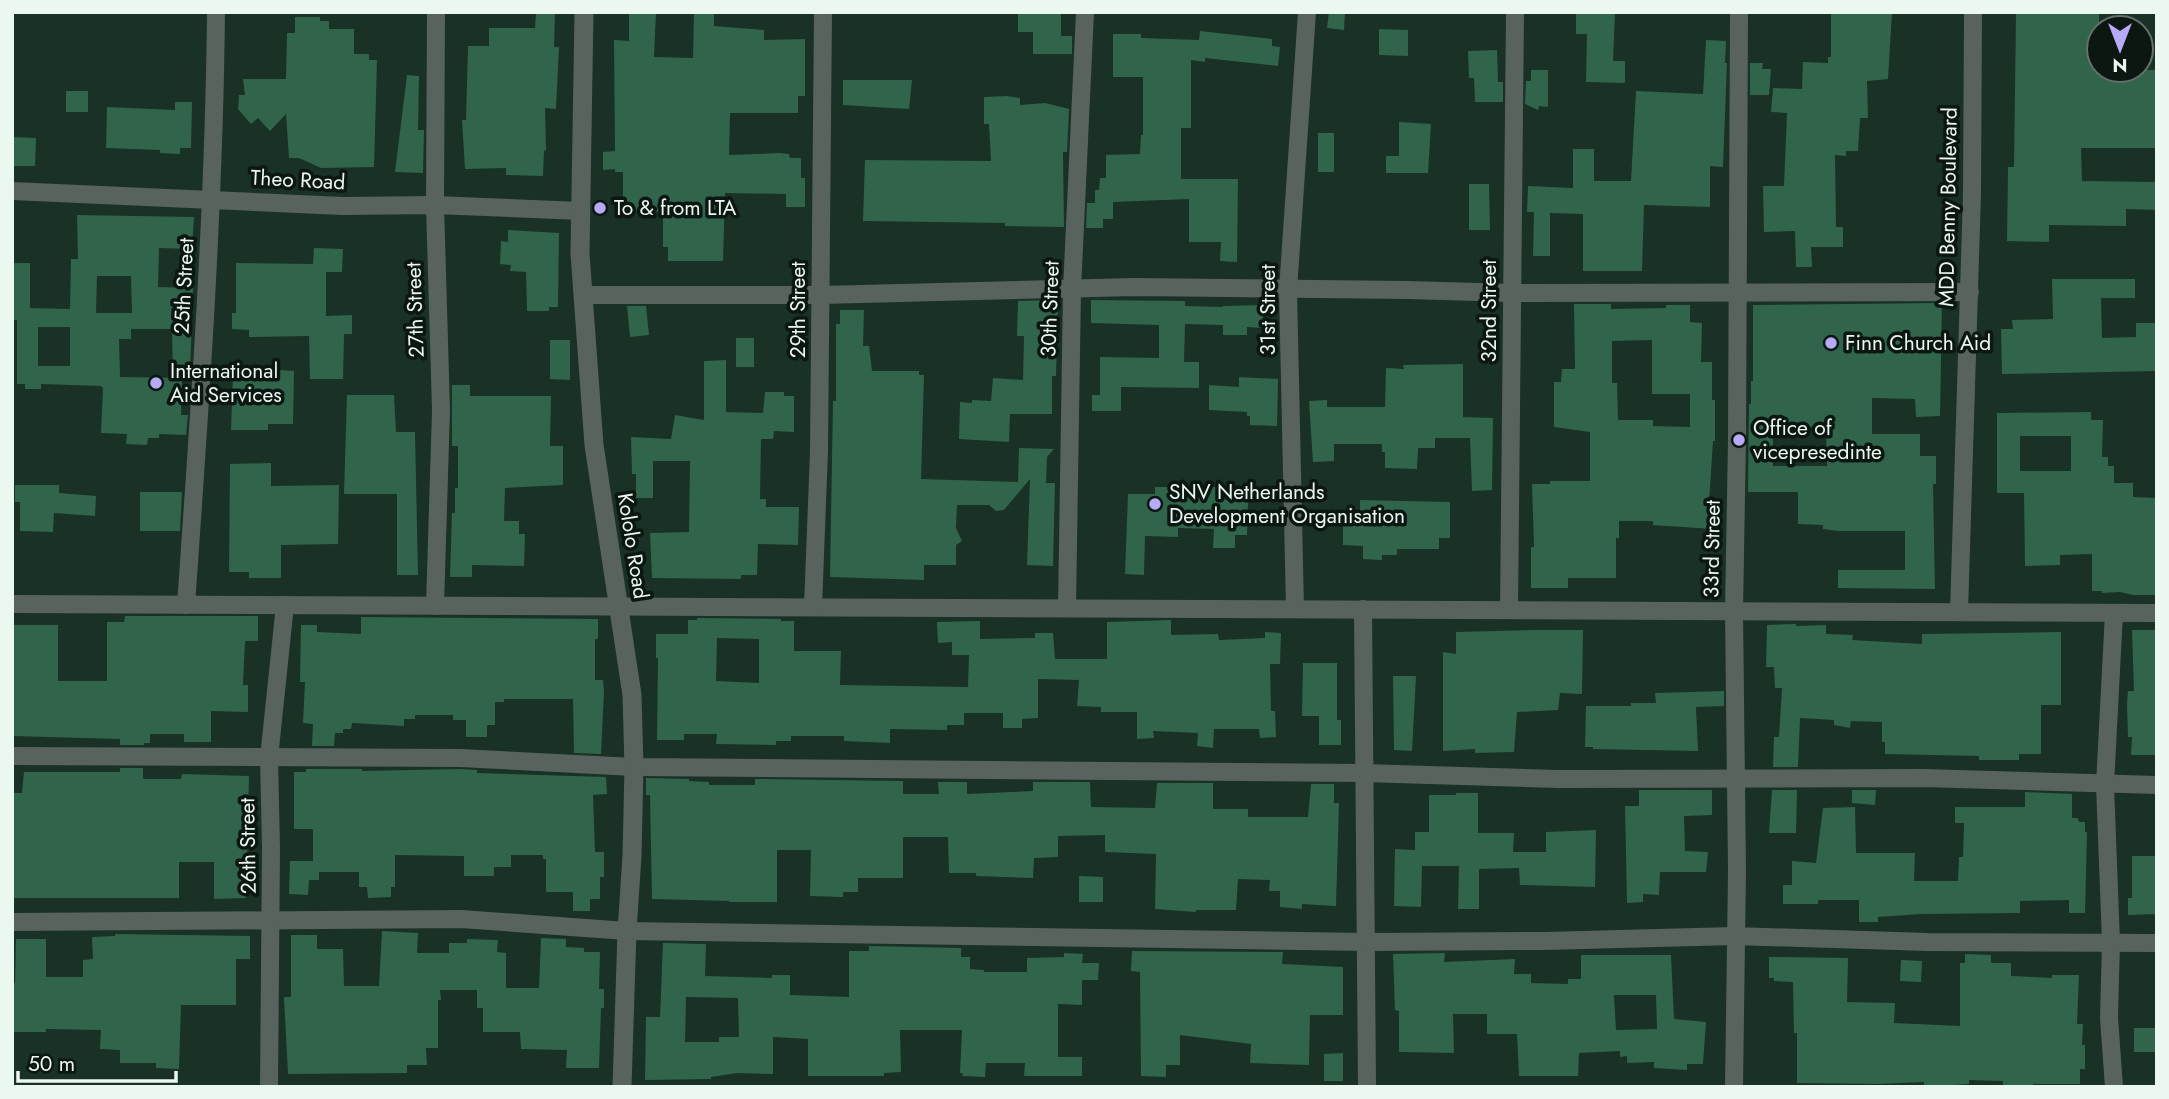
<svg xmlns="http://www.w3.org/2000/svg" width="2169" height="1099" viewBox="0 0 2169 1099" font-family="Jost,sans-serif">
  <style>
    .building { fill: #30654b; fill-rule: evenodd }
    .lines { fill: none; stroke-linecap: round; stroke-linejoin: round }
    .minor { stroke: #58635d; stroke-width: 18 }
    .tertiary { stroke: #58635d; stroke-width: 19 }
    .poi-dot { fill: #b7abf8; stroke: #0c1711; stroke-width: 2.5 }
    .labels { text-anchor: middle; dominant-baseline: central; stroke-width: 7; stroke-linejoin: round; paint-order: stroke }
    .street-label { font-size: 21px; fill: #eaf8ef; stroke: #0c1711 }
    .poi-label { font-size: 21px; fill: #eaf8ef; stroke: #0c1711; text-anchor: start }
  </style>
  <rect width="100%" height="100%" fill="#1a3125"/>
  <g class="building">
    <polygon points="629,12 656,12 654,57 693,58 694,12 714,12 714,26 764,30 764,40 805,39 805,96 798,96 798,113 730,113 729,155 780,153 789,154 790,158 801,158 801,178 805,178 805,207 786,207 786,194 725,193 723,261 668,261 668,247 663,247 663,212 623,210 623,172 615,172 615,169 603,170 603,152 615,151 614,40 629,41"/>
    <polygon points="1018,12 1061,12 1061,36 1072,36 1072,54 1033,54 1033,32 1018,32"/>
    <polygon points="1329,12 1345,12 1344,30 1327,28"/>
    <polygon points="1576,12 1615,12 1613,61 1625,61 1625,83 1586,82 1587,34 1576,34"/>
    <polygon points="1831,12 1892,12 1888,79 1867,81 1868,118 1860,118 1858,151 1846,151 1846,156 1835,155 1836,227 1843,227 1843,247 1811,247 1812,267 1796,267 1795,231 1764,232 1763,186 1784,186 1787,113 1771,112 1773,88 1802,89 1803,62 1828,63 1828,57 1831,57"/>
    <polygon points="2016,12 2099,12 2099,70 2157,70 2157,148 2081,148 2082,181 2157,182 2157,210 2126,209 2126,226 2049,225 2049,242 2007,241 2008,167 2014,167"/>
    <polygon points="536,13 555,14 554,47 559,47 556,109 545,108 546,150 544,151 543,176 506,175 506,168 465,169 462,120 466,120 468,46 489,46 489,28 535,28"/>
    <polygon points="295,17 320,17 320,21 329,21 329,29 354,29 354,54 369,54 369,60 377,60 374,167 321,168 299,158 289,158 286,114 270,131 258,118 251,124 238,109 239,95 245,95 243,79 286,79 287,33 295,33"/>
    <polygon points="1379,29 1408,30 1408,56 1379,55"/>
    <polygon points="1200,31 1272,39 1272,46 1280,47 1278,66 1205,58 1205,62 1191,60 1191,128 1181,128 1181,179 1238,179 1237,262 1220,261 1221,242 1189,242 1189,199 1113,202 1113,219 1103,219 1103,228 1086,228 1087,203 1095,203 1095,190 1099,190 1100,178 1106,178 1106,155 1140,154 1141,135 1143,135 1143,77 1113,77 1113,34 1141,34 1141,38 1199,40"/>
    <polygon points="1706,40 1726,41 1725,63 1727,63 1723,167 1710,166 1710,207 1644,205 1642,271 1583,271 1583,214 1550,213 1550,256 1533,256 1534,212 1527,212 1528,186 1573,188 1573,149 1594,149 1594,181 1631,181 1636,91 1703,94"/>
    <polygon points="1497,50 1498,82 1503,82 1503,102 1475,102 1474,78 1469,78 1468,51"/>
    <polygon points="1750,63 1763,63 1762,69 1771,69 1769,95 1750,95"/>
    <polygon points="1531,70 1548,70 1548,107 1539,106 1538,110 1525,104 1526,81 1531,81"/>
    <polygon points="407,75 419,76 418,130 424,130 423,173 395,172"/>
    <polygon points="843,80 912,80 909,109 843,105"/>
    <rect x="66" y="91" width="22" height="21"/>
    <polygon points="1007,96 1020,98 1020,105 1045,103 1069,109 1067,152 1063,152 1064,227 1005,226 1005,223 863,221 865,160 991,161 989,124 984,124 984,97"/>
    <polygon points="175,102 192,102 191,148 180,148 180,154 160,153 160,150 106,148 107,107 175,110"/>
    <polygon points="1399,122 1431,124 1428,173 1386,173 1386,156 1399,156"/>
    <rect x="1318" y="133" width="16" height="39"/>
    <polygon points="12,137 36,138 35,166 12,166"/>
    <polygon points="1469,184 1489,184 1490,230 1469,230"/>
    <path d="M77,215L194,217L192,249L159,248L158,287L193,288L190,374L173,375L172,329H131V339H119L120,377L182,378L181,415H188L186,435L159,434V438H148L147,445L126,444L127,434L101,433L103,388L101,386L41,384V389H25V384H17V320H12V263H30V308L70,309L71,259H78ZM97,276H131L132,313H96ZM38,327H70V366H38Z"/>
    <polygon points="508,230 559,233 558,307 549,307 549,311 527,311 526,272 510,271 511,265 500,264 501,241 508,242"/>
    <polygon points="314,248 343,249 342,272 326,272 326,316 352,315 352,334 344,334 343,379 310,379 309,336 249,337 249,330 232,329 232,313 236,313 236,263 313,264"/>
    <polygon points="2052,279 2135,279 2135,298 2101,298 2102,338 2136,337 2136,323 2157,323 2157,371 2002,374 2001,329 2013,329 2012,320 2053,319"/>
    <polygon points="1058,300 1056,376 1052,376 1052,414 1010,414 1009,442 959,439 960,402 972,403 972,400 991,401 993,378 1023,380 1024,336 1017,336 1018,301"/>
    <polygon points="1091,300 1185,301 1185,306 1223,307 1223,306 1264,305 1263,328 1247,327 1247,335 1223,335 1223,325 1185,324 1184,362 1199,362 1199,388 1121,387 1121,411 1092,411 1092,395 1100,395 1100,357 1159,358 1159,325 1091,323"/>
    <path d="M1942,303L1940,416L1916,417L1915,399L1872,398V434H1920V456H1936V484H1933L1935,589L1838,588V570H1905V531H1839L1823,529V525L1798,524V492H1748L1749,404H1751V381H1753V305ZM1773,426L1826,427L1827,466H1773Z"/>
    <path d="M1574,304H1611V309L1666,308V305H1690V322L1702,323L1701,362H1712V400H1715V441H1713L1709,503H1714L1713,529L1653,525V521H1619V538H1616V578H1568V588H1531V547H1534L1532,484H1550V481H1590V432L1554,427V382H1561L1562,369H1575ZM1652,340V394H1690V427L1653,426V420H1618L1617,383H1612V341Z"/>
    <polygon points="627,306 646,306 649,335 630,337"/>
    <polygon points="840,310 864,310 863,346 869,346 872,371 919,371 919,375 924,375 921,479 1018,482 1019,448 1054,449 1047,457 1046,483 1055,483 1053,566 1027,565 1030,479 1004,510 996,511 989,505 957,505 956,528 962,541 956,545 956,565 924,565 924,580 830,577 833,401 836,401 836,324 840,324"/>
    <rect x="736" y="338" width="18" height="29"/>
    <polygon points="550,340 570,340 570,380 550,379"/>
    <polygon points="726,360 726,412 763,413 765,392 784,392 784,396 794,396 794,432 774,431 773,439 761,439 760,499 766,499 766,507 799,507 798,545 758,544 757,575 741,575 741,579 652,578 650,533 689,532 690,461 653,461 653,498 636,498 636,474 632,474 631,437 671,439 675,415 704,420 704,361"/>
    <polygon points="1463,364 1463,417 1493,418 1492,490 1472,491 1470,438 1435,438 1435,448 1418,448 1417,469 1385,468 1385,452 1382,452 1382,444 1334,444 1334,461 1313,462 1309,401 1327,400 1327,407 1385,407 1386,368 1404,369 1403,365"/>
    <polygon points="263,369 294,371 293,424 268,424 268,430 231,430 233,376 262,376"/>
    <polygon points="1239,377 1278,379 1277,426 1250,425 1250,416 1247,416 1247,412 1209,410 1209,385 1239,387"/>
    <polygon points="452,385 470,385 470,396 551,396 550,446 563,446 563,485 505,488 504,521 519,521 519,534 525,534 524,566 472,565 472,577 450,577 452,513 455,513 455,488 458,488 458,446 452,446"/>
    <polygon points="347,395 394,395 396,432 415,432 418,575 397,575 397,494 344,494"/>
    <path d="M2091,412V420H2103L2102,457H2108V466H2114V483H2133V497L2157,498V595H2133L2120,592L2102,593V591H2092V554L2060,555V565L2025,566L2024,493H1997V413ZM2020,436H2071V471H2020Z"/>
    <polygon points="271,463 271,486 339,485 338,544 281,545 281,578 249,578 249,572 229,572 230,464"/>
    <polygon points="15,485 59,485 59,493 96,496 95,516 54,513 53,532 20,531 20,502 15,502"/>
    <polygon points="1155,487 1218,487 1218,499 1248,502 1247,535 1235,535 1235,548 1213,548 1214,529 1178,528 1178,537 1145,536 1144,575 1125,574 1128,494 1155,494"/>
    <polygon points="140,492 182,492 180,531 140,531"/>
    <polygon points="1360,500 1450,502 1450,538 1439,538 1439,549 1397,549 1397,555 1382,555 1382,560 1363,559 1363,546 1343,545 1343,523 1353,523 1354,513 1360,513"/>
    <polygon points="125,616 258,616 258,641 245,641 243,685 248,685 248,712 211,711 211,742 184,742 184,734 150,734 150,743 144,743 144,745 120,745 120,739 12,736 12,625 58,625 58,681 107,681 107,622 124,622"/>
    <polygon points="361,617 598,619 598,639 595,639 595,680 603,680 604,692 601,754 574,753 573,699 504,699 504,702 495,702 495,725 487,725 487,737 466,737 466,720 453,720 453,715 415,715 415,719 404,719 404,726 352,723 351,729 343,729 343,733 335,733 334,746 312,746 313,724 303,723 305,682 300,682 301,625 317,625 317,632 361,634"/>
    <path d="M697,618L781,619V621H794V651H841L840,685L968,687L969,655H952V642L938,643L937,622L980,621V639L1035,638V633H1053L1055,659H1107V622L1171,620V635L1218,634L1219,640L1265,638V632L1281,633L1280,664H1270L1271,711H1275L1276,737L1260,738L1259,729H1214L1213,748L1197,746L1198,733L1153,731L1154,738L1137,739V712H1101V707L1077,706L1079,680L1038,679V718L1022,719V728H1003V713H964V725H947V730L890,729V743L844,741V736H791V741H776V745L716,744L717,734H684V740H657L658,658H656V634H688V620H697ZM717,638L759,639V683L716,681Z"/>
    <polygon points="1796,624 1796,626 1826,625 1826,634 1853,635 1852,640 1922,644 1922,634 2061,632 2061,705 2041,705 2041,754 2019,754 2019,760 1979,760 1979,756 1885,754 1885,742 1882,742 1882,722 1851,721 1850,728 1834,725 1834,720 1800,718 1798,767 1773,767 1774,737 1779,737 1782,688 1775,688 1774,667 1766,667 1767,625"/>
    <polygon points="1534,630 1583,630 1582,694 1560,693 1558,710 1517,712 1514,752 1475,753 1475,749 1443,751 1443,652 1456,654 1456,632"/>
    <polygon points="2132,630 2155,630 2155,643 2157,643 2157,755 2131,755 2132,737 2128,737 2127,704 2128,691 2134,691"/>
    <polygon points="1303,663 1337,663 1337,720 1341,720 1341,745 1319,745 1319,716 1302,716"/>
    <polygon points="1393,676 1416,676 1412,751 1394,750"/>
    <polygon points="1724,691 1724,706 1696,707 1698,751 1593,749 1593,747 1585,747 1586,706 1631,706 1631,703 1656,703 1655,693"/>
    <polygon points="120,768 143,768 143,779 181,779 182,774 249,776 246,898 214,899 214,862 179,862 179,898 12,898 12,793 22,793 24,772 120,772"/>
    <polygon points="306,769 362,769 362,771 460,769 477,770 477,773 606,777 607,794 593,795 595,852 604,852 604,877 600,877 600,899 590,899 590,911 573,911 573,892 546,892 546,859 543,859 543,855 511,855 511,867 494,867 494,876 464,876 464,856 395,855 395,887 391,887 391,897 368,898 367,887 359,887 359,872 319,872 319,880 309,880 308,895 289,894 290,861 313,861 313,829 294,829 294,772 306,772"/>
    <polygon points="646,778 689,779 689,781 709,782 709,785 755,785 755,779 903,781 903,794 939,794 938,782 967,782 967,794 1033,791 1033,782 1090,782 1091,807 1155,808 1157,783 1213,783 1213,809 1248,809 1248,817 1308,817 1311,784 1334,784 1334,803 1339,803 1336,906 1302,904 1302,909 1280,907 1280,891 1269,891 1270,880 1238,879 1236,910 1196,910 1196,912 1155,909 1156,854 1105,852 1105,835 1058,836 1058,857 1034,858 1033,878 976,876 976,873 949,873 948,837 903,837 903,878 858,878 858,892 843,892 843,897 810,896 811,850 777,850 777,902 729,902 729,901 652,899 650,795 646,795"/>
    <polygon points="1639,790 1712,790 1712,815 1684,816 1685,851 1708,852 1706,872 1660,872 1659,895 1643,894 1643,902 1627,903 1625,806 1639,806"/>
    <polygon points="1772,790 1797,790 1796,833 1769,833"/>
    <polygon points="1852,790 1876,790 1875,805 1852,803"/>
    <polygon points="2025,792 2072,794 2072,818 2078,818 2079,822 2085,822 2085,832 2087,832 2085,913 2069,913 2069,900 2020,901 2020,913 1921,914 1878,917 1878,922 1859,922 1859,900 1818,900 1818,904 1783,904 1783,885 1792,885 1792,861 1816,863 1823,808 1855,807 1856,853 1915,853 1914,881 1958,881 1959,857 1963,857 1964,823 1955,823 1955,807 2025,807"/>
    <polygon points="1456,793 1478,793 1478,833 1514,833 1513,852 1546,852 1546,832 1596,830 1595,887 1520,885 1519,868 1479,869 1479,909 1458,909 1459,866 1422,866 1421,907 1394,906 1395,849 1415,850 1415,832 1429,832 1429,795 1456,795"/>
    <polygon points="2132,856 2157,856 2157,914 2128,915 2128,898 2132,898"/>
    <polygon points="1079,876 1103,877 1103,902 1079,902"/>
    <polygon points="382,931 418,933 417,953 449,953 449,943 467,943 467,939 498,940 497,952 506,953 506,988 539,988 541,938 566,939 566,947 584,948 584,952 600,952 599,989 604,989 604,1008 601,1008 599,1068 566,1068 567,1050 521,1049 520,1032 483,1032 483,1008 477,1008 477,990 440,990 441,1000 438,1000 438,1048 426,1048 427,1065 407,1065 407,1073 288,1074 284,997 291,997 291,935 317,935 317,949 343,949 344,986 379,986"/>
    <polygon points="115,934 250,936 250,959 236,959 236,1005 181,1005 179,1069 156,1068 156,1063 120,1063 120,1050 100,1049 101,1030 46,1029 46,1032 12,1032 12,983 15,983 16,939 46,939 46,977 83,977 83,960 93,959 92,937 115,936"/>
    <path d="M663,943L706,944L705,976L772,978V975H790V995L849,997V951H869V946L961,948V957H970V969L984,970V972H1027V958L1064,957V953L1083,954L1082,963H1099L1098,980H1082V1005L1058,1004V1057H1082V1076H1024L1025,1063H986L985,1077L962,1076L963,1073H960L962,1030H900L901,1072L884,1073V1076H808V1039L773,1037V1074L737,1073L711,1077V1079L645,1080L646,1017H660ZM686,997L738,998L739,1037H719V1042H685Z"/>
    <polygon points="1132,951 1283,952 1282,964 1343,967 1343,1015 1310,1015 1309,1065 1250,1063 1251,1044 1180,1035 1180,1065 1166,1065 1166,1077 1141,1076 1140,972 1131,971"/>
    <path d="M1445,953L1444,962L1515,959L1514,974H1531V983L1568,984V979H1581V955H1671L1674,1019L1706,1022L1703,1064H1687V1070L1654,1068V1062L1627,1063V1056L1620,1057V1051L1579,1053L1578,1076H1519L1517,1034H1487V1014H1453L1454,1053L1399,1052V1011L1395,1010L1393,954ZM1614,995H1656L1657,1029L1616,1030Z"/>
    <polygon points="1965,954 1991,955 1991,963 2011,963 2011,976 2052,978 2052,975 2079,975 2077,1024 2083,1024 2082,1045 2085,1045 2085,1069 2080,1069 2080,1084 2033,1084 2033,1087 2003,1087 2003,1081 1969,1080 1969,1084 1941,1086 1924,1086 1924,1082 1879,1084 1797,1083 1797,1033 1794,1033 1793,982 1774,981 1774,978 1769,978 1769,957 1848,958 1847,1002 1895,1003 1894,1023 1960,1026 1960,963 1965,963"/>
    <polygon points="1901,960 1922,961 1921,982 1900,981"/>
    <rect x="2134" y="1028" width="21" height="24"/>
    <polygon points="1343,1053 1343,1081 1324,1081 1324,1054"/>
  </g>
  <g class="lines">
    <g class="minor">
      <polyline points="12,191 343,206 435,205 581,211"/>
      <polyline points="583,295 821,295 1134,287 1407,290 1512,293 1970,292"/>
      <polyline points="12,604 2157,613"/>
      <path d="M186,605C200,407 214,210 216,12"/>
      <polyline points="435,606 441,410 435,205 436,12"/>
      <polyline points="813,607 819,451 823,12"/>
      <polyline points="1067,608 1072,290 1085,12"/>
      <polyline points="1295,609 1288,290 1307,12"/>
      <polyline points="1363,609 1367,1087"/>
      <polyline points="1509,610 1515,12"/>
      <polyline points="1959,612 1972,194 1973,12"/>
      <polyline points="12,756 460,758 634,767 1364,773 1559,779 1924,778 2157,785"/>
      <polyline points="12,922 461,919 627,931 1365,942 1544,941 1734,936 1928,942 2157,943"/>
      <polyline points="269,1087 271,847 269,758 285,605"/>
      <polyline points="1734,1087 1737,871 1734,611 1737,439 1739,12"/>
      <polyline points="2114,1087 2109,1018 2111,942 2105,785 2114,613"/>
    </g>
    <polyline class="tertiary" points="584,12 580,253 583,295 594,445 632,695 634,767 632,856 627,931 622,1087"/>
  </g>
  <g class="poi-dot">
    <circle cx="600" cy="208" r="7"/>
    <circle cx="1831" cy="343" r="7"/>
    <circle cx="156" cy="383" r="7"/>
    <circle cx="1739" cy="440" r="7"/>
    <circle cx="1155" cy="504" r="7"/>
  </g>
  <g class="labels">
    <g class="street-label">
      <text transform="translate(298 180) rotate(3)">Theo Road</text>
      <text transform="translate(1948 207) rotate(-89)">MDD Benny Boulevard</text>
      <text transform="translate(184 286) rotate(-87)">25th Street</text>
      <text transform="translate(1050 309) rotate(-88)">30th Street</text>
      <text transform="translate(415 310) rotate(-92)">27th Street</text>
      <text transform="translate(798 310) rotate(-90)">29th Street</text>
      <text transform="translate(1268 310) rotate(-90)">31st Street</text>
      <text transform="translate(1489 311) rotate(-90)">32nd Street</text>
      <text transform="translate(633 546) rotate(81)">Kololo Road</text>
      <text transform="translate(1712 549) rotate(-89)">33rd Street</text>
      <text transform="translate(248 846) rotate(-91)">26th Street</text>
    </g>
    <g class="poi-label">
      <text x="614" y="208">To &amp; from LTA</text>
      <text x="1845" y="343">Finn Church Aid</text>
      <text x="170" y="371">International<tspan x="170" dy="24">Aid Services</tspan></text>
      <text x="1753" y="428">Office of<tspan x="1753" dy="24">vicepresedinte</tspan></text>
      <text x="1169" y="492">SNV Netherlands<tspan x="1169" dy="24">Development Organisation</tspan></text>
    </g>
  </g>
  <rect width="2169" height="1099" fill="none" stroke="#eaf8ef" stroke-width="28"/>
  <g transform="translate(2120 49) rotate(180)"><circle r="33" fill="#0c1711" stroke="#65716a" stroke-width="2"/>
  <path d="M0-5L12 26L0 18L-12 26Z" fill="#b7abf8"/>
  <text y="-10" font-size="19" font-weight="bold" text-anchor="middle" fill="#eaf8ef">N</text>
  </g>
  <path d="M18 1071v10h158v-10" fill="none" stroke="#eaf8ef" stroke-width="3.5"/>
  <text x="28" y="1071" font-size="21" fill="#eaf8ef" stroke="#0c1711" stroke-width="5" paint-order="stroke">50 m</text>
</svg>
